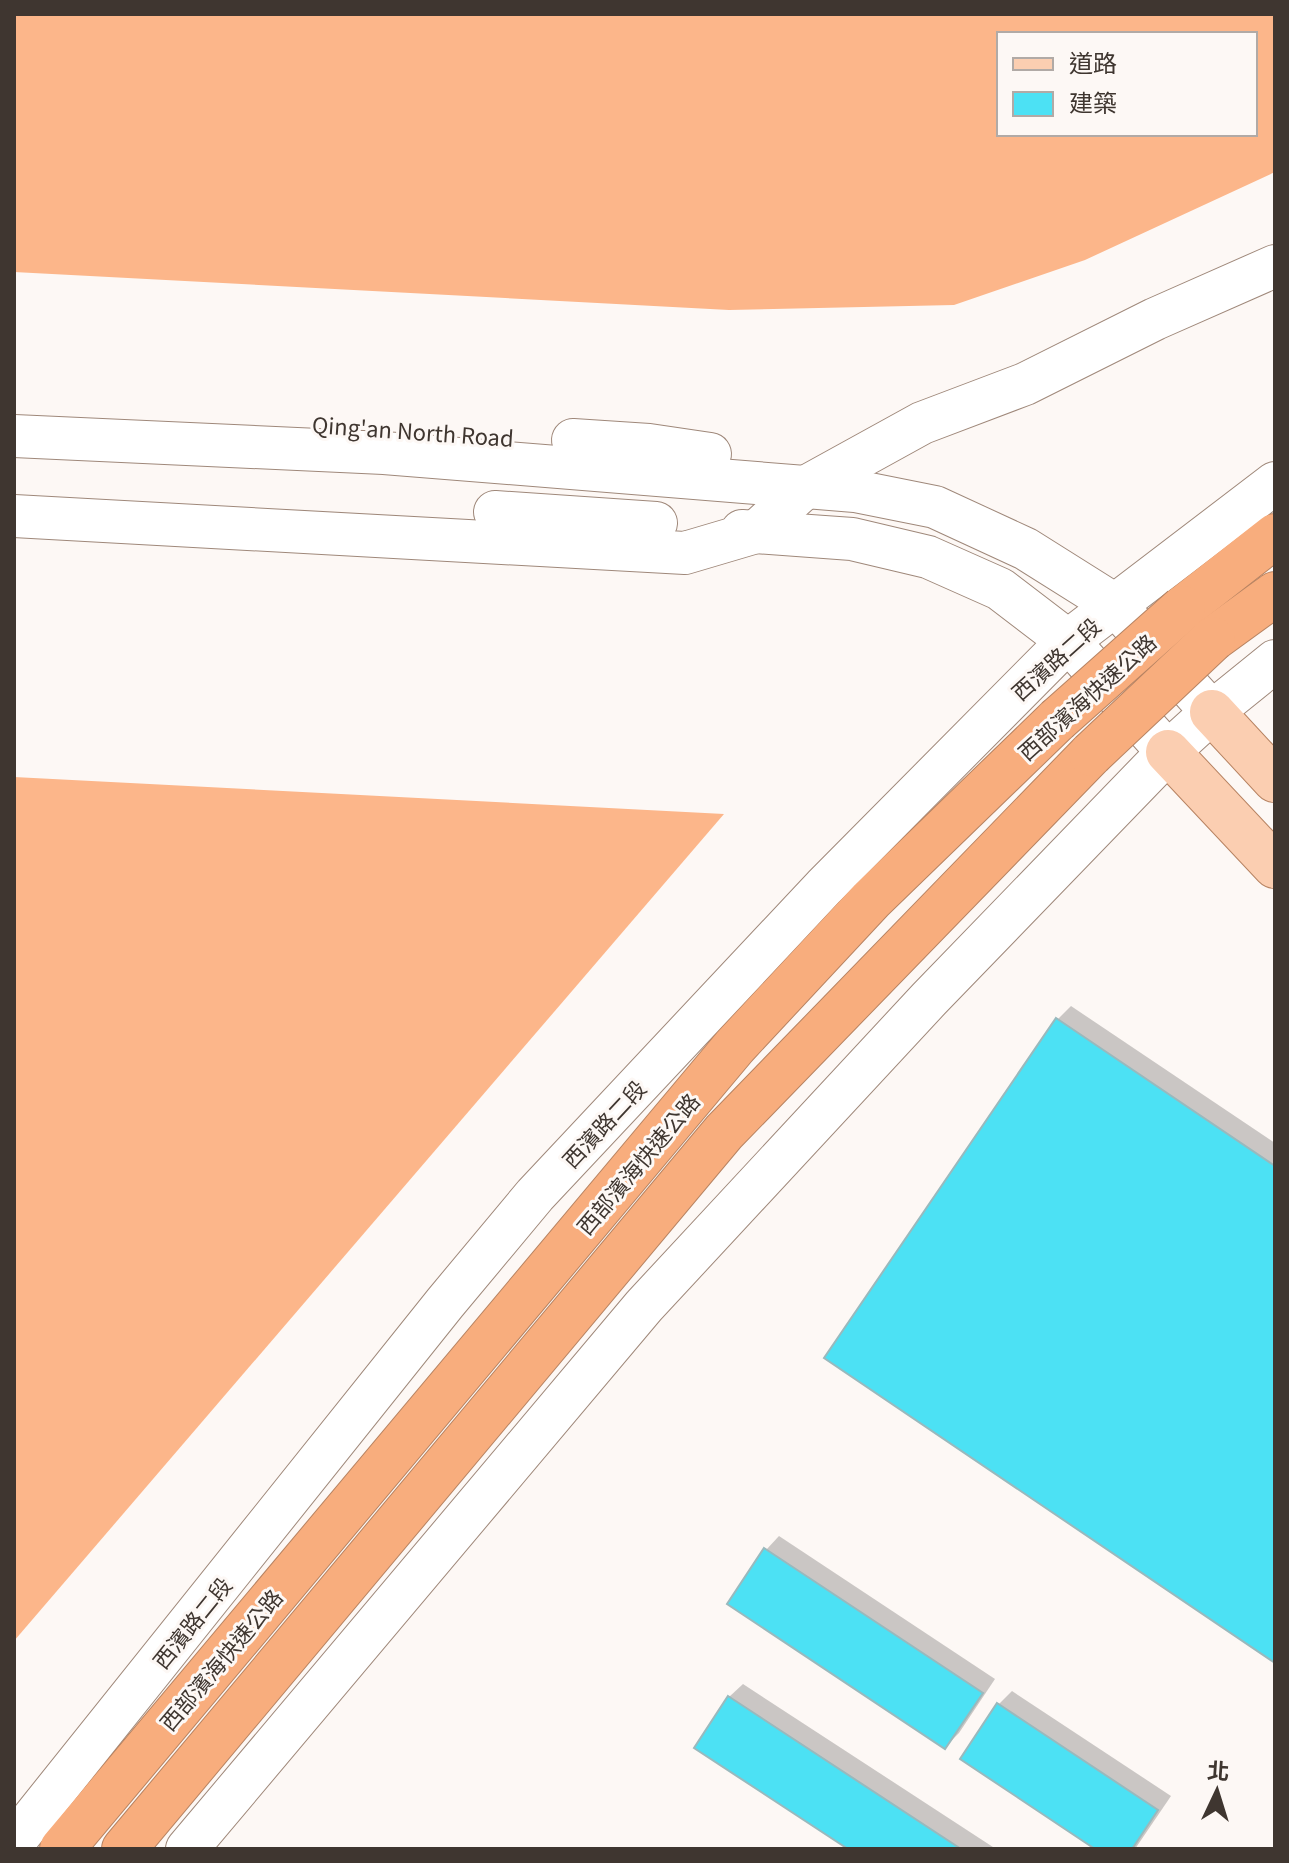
<svg xmlns="http://www.w3.org/2000/svg" width="1289" height="1863" viewBox="0 0 1289 1863" font-family="Georgia,'Noto Sans TC',serif">
  <style>
    .forest { fill: #fcb68a; fill-rule: evenodd }
    .shadow { fill: #0003 }
    .building { fill: #4ce1f4; stroke: #99b9bd; stroke-width: 2 }
    .lines { fill: none; stroke-linecap: round; stroke-linejoin: round }
    .minor-casing { stroke: #9f887a; stroke-width: 44 }
    .major-casing { stroke: #b78362; stroke-width: 46 }
    .highway-casing { stroke: #b78362; stroke-width: 46 }
    .minor { stroke: #fff; stroke-width: 42 }
    .major { stroke: #fbceb1; stroke-width: 44 }
    .highway { stroke: #f8ad7d; stroke-width: 44 }
    .highway-bridge-casing { stroke: #b78362; stroke-width: 46; stroke-linecap: butt }
    .highway-bridge { stroke: #f8ad7d; stroke-width: 44 }
    .labels { text-anchor: middle; dominant-baseline: central; stroke-width: 6; stroke-linejoin: round; paint-order: stroke }
    .street-label { font-size: 22px; fill: #3f3630; stroke: #fdf8f5 }
  </style>
  <rect width="100%" height="100%" fill="#fdf8f5"/>
  <g class="forest">
    <path d="M14,14H1275V172L1085,260L954,305L729,310L14,272ZM999,34H1255V134H999Z"/>
    <polygon points="14,777 724,814 14,1641"/>
  </g>
  <g class="shadow">
    <polygon points="1071,1006 1275,1143 1275,1660 1057,1020"/>
    <polygon points="779,1536 995,1679 959,1733 945,1747 766,1550"/>
    <polygon points="743,1684 996,1849 851,1849 729,1697"/>
    <polygon points="1012,1691 1171,1796 1135,1849 1099,1849 999,1704"/>
  </g>
  <g class="building">
    <polygon points="1056,1018 1275,1166 1275,1663 824,1358"/>
    <polygon points="764,1548 983,1693 945,1749 727,1604"/>
    <polygon points="728,1696 961,1849 848,1849 694,1748"/>
    <polygon points="997,1703 1158,1810 1132,1849 1095,1849 960,1759"/>
  </g>
  <g class="lines">
    <g class="minor-casing">
      <g id="minor">
        <polyline points="14,436 384,453 855,491 935,507 1026,549 1115,605 1201,700"/>
        <polyline points="573,440 649,445 710,454"/>
        <polyline points="495,512 656,523"/>
        <polyline points="14,516 685,553 756,532 804,488 922,423 1025,384 1155,319 1275,266"/>
        <polyline points="742,531 852,539 928,557 1000,589 1068,641 1157,740"/>
        <polyline points="14,1842 445,1303 535,1195 824,887 1068,641 1275,483"/>
        <polyline points="187,1849 644,1306 929,999 1168,752 1212,712 1275,661"/>
      </g>
    </g>
    <g class="major-casing">
      <g id="major">
        <polyline points="1212,712 1275,780"/>
        <polyline points="1168,752 1275,866"/>
      </g>
    </g>
    <g class="highway-casing">
      <g id="highway">
        <polyline points="1183,608 1275,536"/>
        <polyline points="1213,639 1275,594"/>
        <polyline points="62,1849 735,1046 871,900 1057,720"/>
        <polyline points="124,1849 724,1132 1091,754"/>
      </g>
    </g>
    <use href="#minor" class="minor"/>
    <use href="#major" class="major"/>
    <use href="#highway" class="highway"/>
    <g class="highway-bridge-casing">
      <g id="highway-bridge">
        <polyline points="1057,720 1183,608"/>
        <polyline points="1091,754 1213,639"/>
      </g>
    </g>
    <use href="#highway-bridge" class="highway-bridge"/>
  </g>
  <g class="labels">
    <g class="street-label">
      <text transform="translate(413 430) rotate(4)">Qing'an North Road</text>
      <text transform="translate(1055 658) rotate(-42)">西濱路二段</text>
      <text transform="translate(1086 696) rotate(-42)">西部濱海快速公路</text>
      <text transform="translate(603 1123) rotate(-47)">西濱路二段</text>
      <text transform="translate(637 1163) rotate(-50)">西部濱海快速公路</text>
      <text transform="translate(191 1622) rotate(-51)">西濱路二段</text>
      <text transform="translate(220 1659) rotate(-50)">西部濱海快速公路</text>
    </g>
  </g>
  <rect width="1289" height="1863" fill="none" stroke="#3f3630" stroke-width="32"/>
  <rect x="997" y="32" width="260" height="104" fill="#fdf8f5" stroke="#b1aaa6" stroke-width="2"/>
  <rect x="1013" y="58" width="40" height="12" fill="#fbceb1" stroke="#b1aaa6" stroke-width="2"/>
  <text x="1069" y="72" font-size="24" fill="#3f3630">道路</text>
  <rect x="1013" y="92" width="40" height="24" fill="#4ce1f4" stroke="#b1aaa6" stroke-width="2"/>
  <text x="1069" y="112" font-size="24" fill="#3f3630">建築</text>
  <g transform="translate(1217 1791) rotate(4)" stroke="#fdf8f5" stroke-width="6" paint-order="stroke">
  <path d="M0-6L14 30L0 20L-14 30Z" fill="#3f3630"/>
  <text y="-12" font-size="22" font-weight="bold" text-anchor="middle" fill="#3f3630">北</text>
  </g>
</svg>
